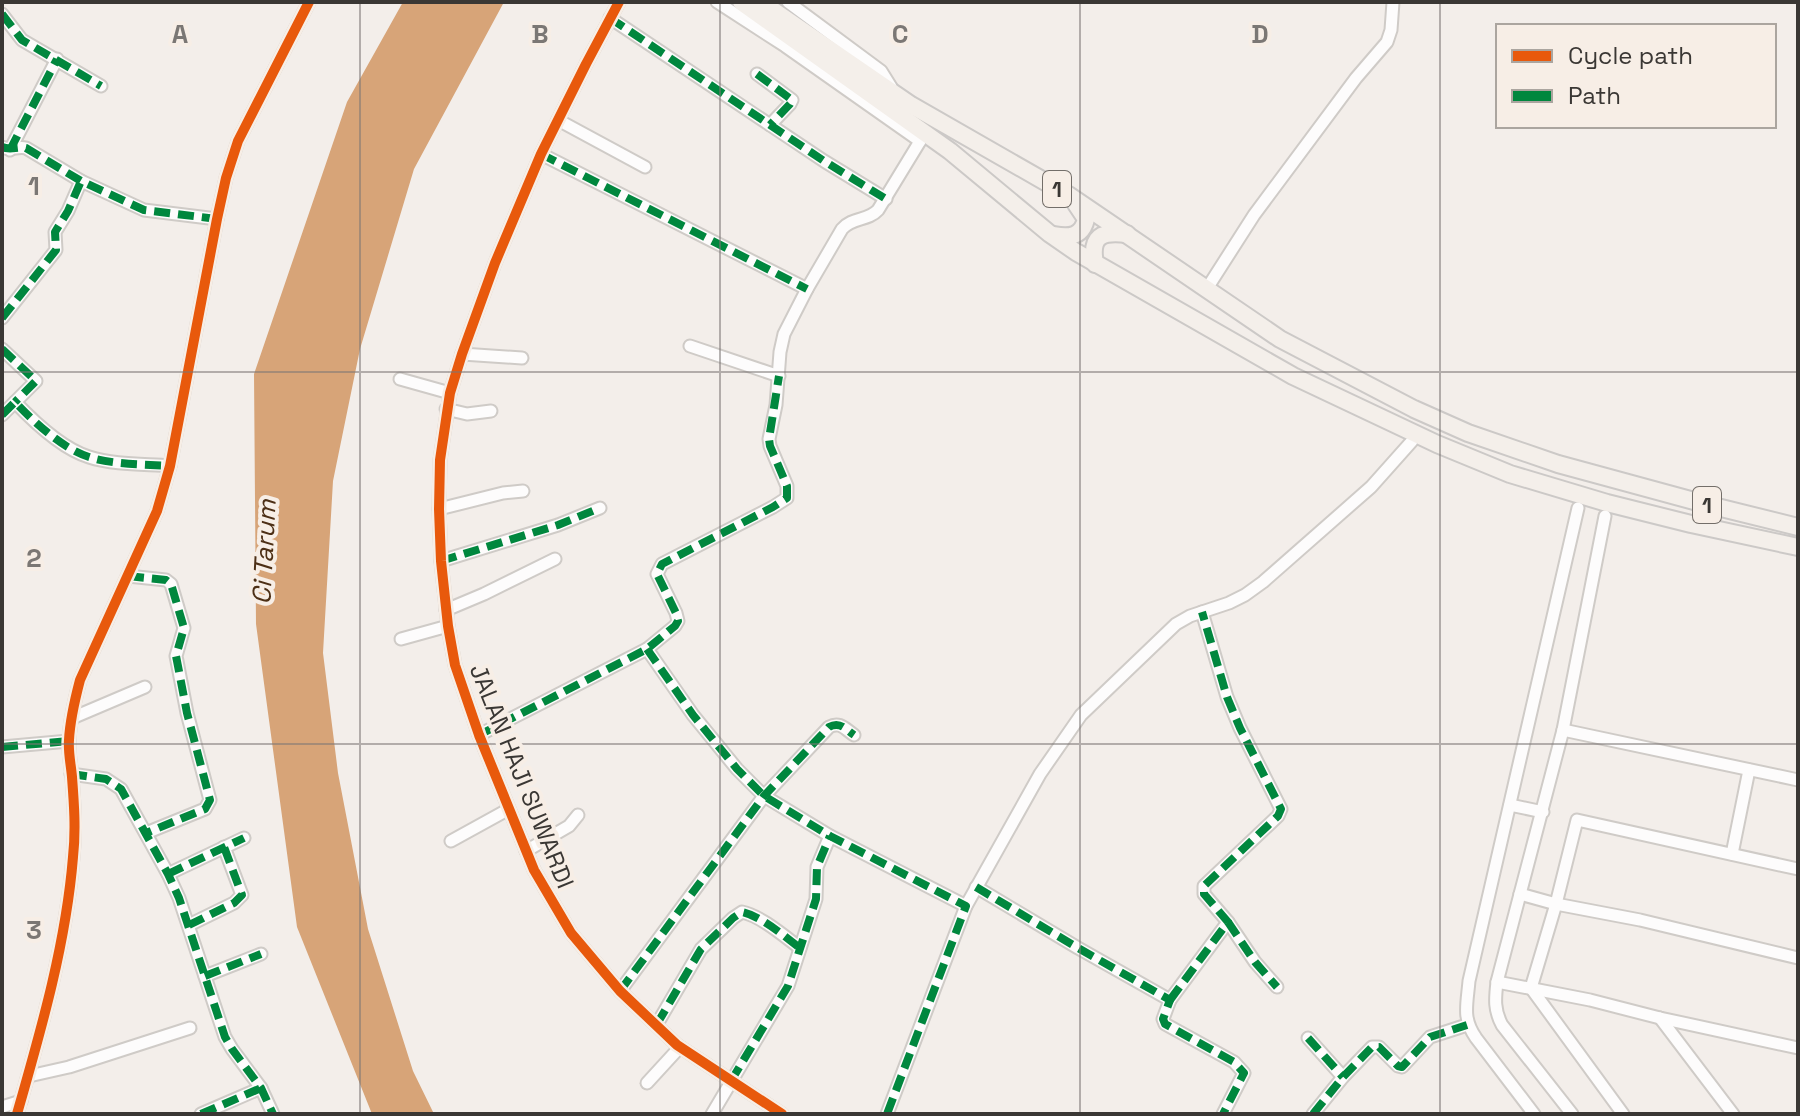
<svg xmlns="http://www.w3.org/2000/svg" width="1800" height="1116" viewBox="0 0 1800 1116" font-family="'Space Grotesk',sans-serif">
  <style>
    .water { fill: #d7a478 }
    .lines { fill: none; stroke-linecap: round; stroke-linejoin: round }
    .minor-casing { stroke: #cfcbc7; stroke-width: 15 }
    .primary-casing { stroke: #ccc9c7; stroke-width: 20 }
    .minor { stroke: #fdfcfc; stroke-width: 11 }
    .primary { stroke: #f4efea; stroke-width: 16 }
    .quiet { stroke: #00873e; stroke-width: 8; stroke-dasharray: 16 8; stroke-linecap: butt }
    .cycleway-casing { stroke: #f7eee6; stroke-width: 15 }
    .cycleway { stroke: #e8590c; stroke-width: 10 }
    .grid { fill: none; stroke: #7b7774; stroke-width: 2; stroke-opacity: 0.55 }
    .labels { text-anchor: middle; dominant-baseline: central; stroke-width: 8; stroke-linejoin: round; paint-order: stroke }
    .shield { fill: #f7eee6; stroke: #736e69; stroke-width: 2 }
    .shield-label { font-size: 22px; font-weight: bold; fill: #3a3734 }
    .street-label { font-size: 24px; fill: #3a3734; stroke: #f7eee6 }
    .water-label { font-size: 26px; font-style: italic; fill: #4d2f15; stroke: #f7eee6 }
    .grid-label { font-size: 26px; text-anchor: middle; font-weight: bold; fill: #7b7774; stroke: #f7eee6; stroke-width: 8; stroke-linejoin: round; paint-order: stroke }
  </style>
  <rect width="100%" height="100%" fill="#f3eeea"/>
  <polygon class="water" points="403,2 504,2 414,169 360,349 333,481 323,653 338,773 368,929 413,1071 434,1114 372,1114 297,927 256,624 254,374 347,102"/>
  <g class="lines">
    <g class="minor-casing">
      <g id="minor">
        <polyline points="619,2 586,64 541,154 495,263 462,354 450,393 440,460 439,509 441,561 448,626 455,665 479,735 534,870 571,933 620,991 677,1045 782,1114"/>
        <polyline points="717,2 785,46 920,141"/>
        <polyline points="788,2 881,71 891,87"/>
        <polyline points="2,14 22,40 101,86"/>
        <polyline points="610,18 824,161 886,199"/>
        <polyline points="757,74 792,100 790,104 770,125"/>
        <polyline points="558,120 645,167"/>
        <path d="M2,147C11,151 17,146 26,148L81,181L144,210L217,219"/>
        <polyline points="10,150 57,59"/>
        <polyline points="541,154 807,289"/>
        <polyline points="1206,290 1254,215 1356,78 1387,42 1391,30 1393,2"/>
        <polyline points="2,318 56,250 55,232 68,211 81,181"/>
        <polyline points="690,346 779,376"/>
        <polyline points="2,349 36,381 15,402"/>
        <polyline points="462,354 522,358"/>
        <polyline points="400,379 450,393"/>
        <polyline points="446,409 467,414 491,411"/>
        <path d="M2,415L15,402C34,422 63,449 89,457C114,465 144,464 170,466"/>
        <polyline points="439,509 503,493 523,491"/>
        <polyline points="441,561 558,525 600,508"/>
        <polyline points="128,576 166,580 171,584 184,628 176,656 177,661 187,713 210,800 205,809 146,833"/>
        <polyline points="446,610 484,594 555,559"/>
        <polyline points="401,639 448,626"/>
        <polyline points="647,649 693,715 737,769 764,796 830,836 966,906"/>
        <polyline points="72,718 145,687"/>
        <polyline points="1563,730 1798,780"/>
        <path d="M479,735L647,649L675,626L678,621L676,613L657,574L662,564L773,507L787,498V486L770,446L769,439L776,405L780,352L784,334L807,289L842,229C852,217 868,221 878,210L925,133"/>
        <polyline points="2,747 69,741"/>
        <polyline points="71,774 106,779 121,789 168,874 179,898 225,1037 232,1049 261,1088 273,1114"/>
        <polyline points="1510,805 1543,812"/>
        <polyline points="451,841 509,809"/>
        <polyline points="526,851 569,826 578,815"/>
        <polyline points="1732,854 1749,770"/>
        <polyline points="168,874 244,838"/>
        <polyline points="976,887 1078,948 1170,1000 1163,1019 1165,1024 1234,1062 1244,1073 1223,1114"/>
        <polyline points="1520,894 1556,904 1640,920 1798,958"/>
        <polyline points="1228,922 1255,962 1277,987"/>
        <polyline points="189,925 234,903 242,895 224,847"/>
        <polyline points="205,976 261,954"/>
        <polyline points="1497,982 1590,1000 1660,1018 1798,1048"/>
        <path d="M620,991L764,796L829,727C840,721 845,729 854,735"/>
        <polyline points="1170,1000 1228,922 1204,894 1204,886 1278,816 1281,809 1240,728 1227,697 1202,612"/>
        <polyline points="1660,1018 1733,1114"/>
        <path d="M657,1024L701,949L733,918L742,912C761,916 784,936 800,948"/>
        <polyline points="1308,1038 1343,1077"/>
        <polyline points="29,1076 69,1067 190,1028"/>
        <polyline points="647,1083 680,1047"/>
        <polyline points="2,1107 21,1101"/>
        <path d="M17,1114C41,1030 66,944 73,857C76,830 74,803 72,777C71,765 68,752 69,740C70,720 75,699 80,680L157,511L170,466L217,219L226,178L238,141L309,2"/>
        <polyline points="201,1114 261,1088"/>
        <polyline points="712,1114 788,986 816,899 817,867 830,836"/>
        <polyline points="887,1114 966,906 1040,774 1081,715 1176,624 1190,616 1229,603 1245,595 1263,582 1371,487 1412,441"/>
        <polyline points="1313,1114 1343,1077 1372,1047 1379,1047 1398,1066 1402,1067 1430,1037 1467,1025"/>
        <path d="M1534,1114L1476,1038C1462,1018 1467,1005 1469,981L1578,508"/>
        <path d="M1572,1114L1502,1025C1494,1010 1495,999 1497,982L1563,730L1605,516"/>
        <polyline points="1623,1114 1531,988 1556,904 1577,820 1798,869"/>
      </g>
    </g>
    <g class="primary-casing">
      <g id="primary">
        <polyline points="741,2 950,151 1050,234 1076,252 1293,376 1437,444 1510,474 1607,503 1691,524 1798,547"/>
        <polyline points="761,2 911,105 1070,196 1280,339 1414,409 1468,433 1558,464 1705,504 1798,527"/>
        <path d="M1054,235C1069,238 1082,237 1086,219L1076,204"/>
        <path d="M1095,264C1090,236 1101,231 1127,234"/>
      </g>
    </g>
    <use href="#minor" class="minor"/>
    <use href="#primary" class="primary"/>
    <g class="quiet">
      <polyline points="2,14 22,40 101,86"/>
      <polyline points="610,18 824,161 886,199"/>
      <polyline points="757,74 792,100 790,104 770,125"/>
      <path d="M2,147C11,151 17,146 26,148L81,181L144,210L217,219"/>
      <polyline points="10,150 57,59"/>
      <polyline points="541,154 807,289"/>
      <polyline points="2,318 56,250 55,232 68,211 81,181"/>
      <polyline points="2,349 36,381 15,402"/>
      <path d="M2,415L15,402C34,422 63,449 89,457C114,465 144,464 170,466"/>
      <polyline points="441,561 558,525 600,508"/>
      <polyline points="128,576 166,580 171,584 184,628 176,656 177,661 187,713 210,800 205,809 146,833"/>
      <polyline points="647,649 693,715 737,769 764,796 830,836 966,906 887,1114"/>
      <polyline points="479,735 647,649 675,626 678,621 676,613 657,574 662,564 773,507 787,498 787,486 770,446 769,439 779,376"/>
      <polyline points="2,747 69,741"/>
      <polyline points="71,774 106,779 121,789 168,874 179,898 225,1037 232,1049 261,1088 273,1114"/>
      <polyline points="168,874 244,838"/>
      <polyline points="976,887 1078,948 1170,1000 1163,1019 1165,1024 1234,1062 1244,1073 1223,1114"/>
      <polyline points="1228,922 1255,962 1277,987"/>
      <polyline points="189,925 234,903 242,895 224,847"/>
      <polyline points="205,976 261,954"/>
      <path d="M620,991L764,796L829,727C840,721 845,729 854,735"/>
      <polyline points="1170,1000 1228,922 1204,894 1204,886 1278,816 1281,809 1240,728 1227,697 1202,612"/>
      <path d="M657,1024L701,949L733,918L742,912C761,916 784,936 800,948"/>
      <polyline points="1308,1038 1343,1077"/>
      <polyline points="731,1081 788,986 816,899 817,867 830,836"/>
      <polyline points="201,1114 261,1088"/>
      <polyline points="1313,1114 1343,1077 1372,1047 1379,1047 1398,1066 1402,1067 1430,1037 1467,1025"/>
    </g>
    <g class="cycleway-casing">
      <g id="cycleway">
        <polyline points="619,2 586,64 541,154 495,263 462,354 450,393 440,460 439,509 441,561 448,626 455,665 479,735 534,870 571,933 620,991 677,1045 782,1114"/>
        <path d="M17,1114C41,1030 66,944 73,857C76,830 74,803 72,777C71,765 68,752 69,740C70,720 75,699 80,680L157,511L170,466L217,219L226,178L238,141L309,2"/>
      </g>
    </g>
    <use href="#cycleway" class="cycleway"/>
  </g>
  <path class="grid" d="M360,2V1114M720,2V1114M1080,2V1114M1440,2V1114M2,372H1798M2,744H1798"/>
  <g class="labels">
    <g class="shield">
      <rect x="1043" y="171" width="28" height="36" rx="6"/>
      <rect x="1693" y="487" width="28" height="36" rx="6"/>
    </g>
    <g class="shield-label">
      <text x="1057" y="189">1</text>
      <text x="1707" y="505">1</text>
    </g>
    <g class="street-label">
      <text transform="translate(522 776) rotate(68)">JALAN HAJI SUWARDI</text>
    </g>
    <g class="water-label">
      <text transform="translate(264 552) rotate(-87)">Ci Tarum</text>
    </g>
  </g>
  <g class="grid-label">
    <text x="180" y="43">A</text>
    <text x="540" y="43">B</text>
    <text x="900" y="43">C</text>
    <text x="1260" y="43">D</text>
    <text x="34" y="195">1</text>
    <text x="34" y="567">2</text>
    <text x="34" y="939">3</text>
  </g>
  <rect width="1800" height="1116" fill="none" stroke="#3a3734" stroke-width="8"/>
  <rect x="1496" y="24" width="280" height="104" fill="#f7eee6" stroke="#aba59f" stroke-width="2"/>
  <rect x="1512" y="50" width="40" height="12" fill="#e8590c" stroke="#aba59f" stroke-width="2"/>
  <text x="1568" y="64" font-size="24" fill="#3a3734">Cycle path</text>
  <rect x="1512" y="90" width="40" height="12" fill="#00873e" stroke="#aba59f" stroke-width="2"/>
  <text x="1568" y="104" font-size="24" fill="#3a3734">Path</text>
</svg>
